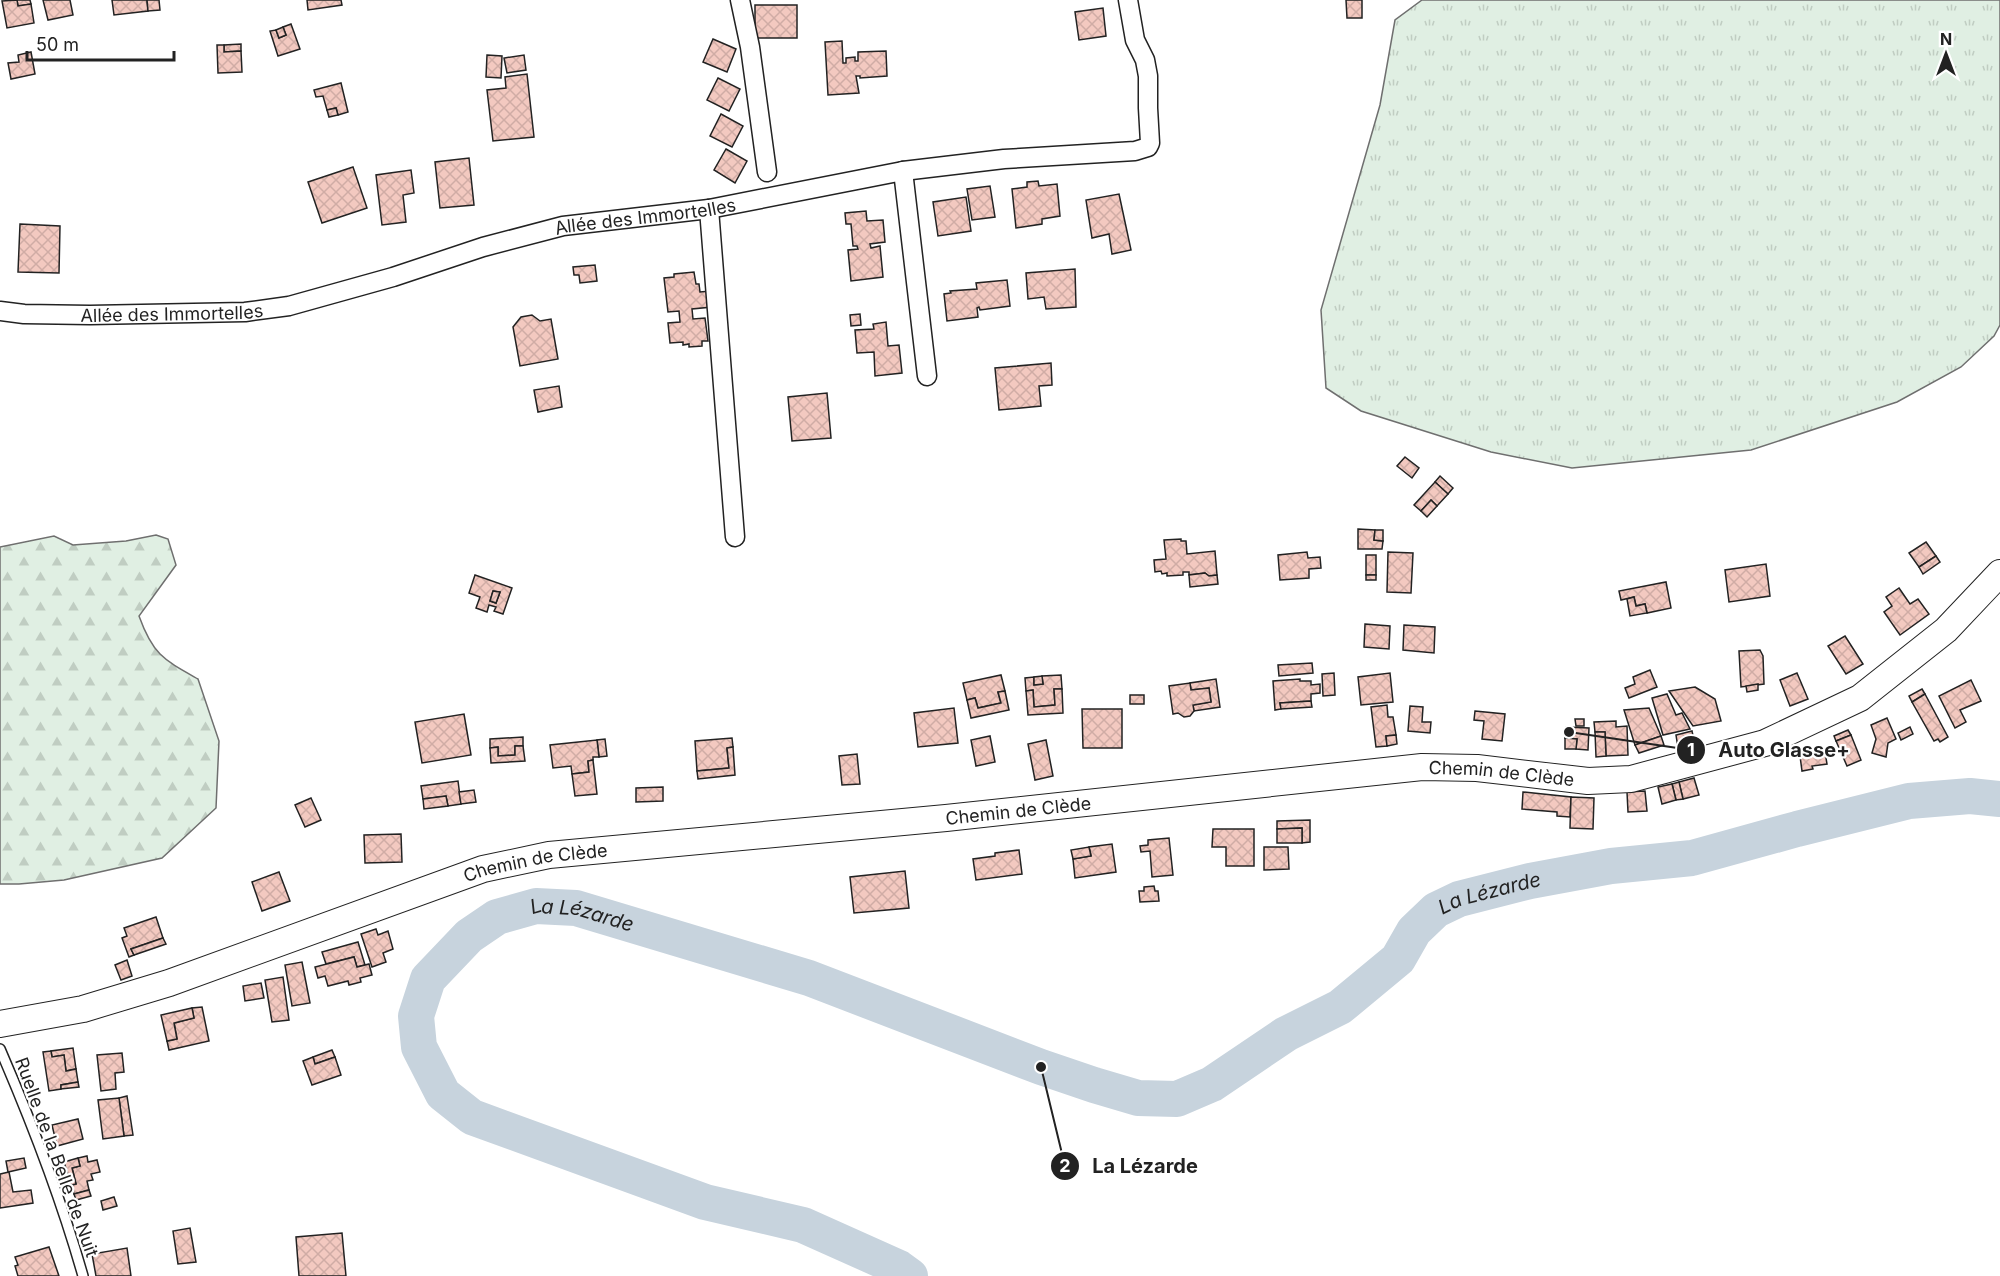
<svg xmlns="http://www.w3.org/2000/svg" width="2000" height="1276" viewBox="0 0 2000 1276" font-family="Inter,sans-serif">
  <style>
    .grass { fill: url(#grass-tufts); stroke: #6f6f6f; stroke-width: 1.5 }
    .forest { fill: url(#forest-firs); stroke: #6f6f6f; stroke-width: 1.5 }
    .lines { fill: none; stroke-linecap: round; stroke-linejoin: round }
    .river { stroke: #c7d3dd; stroke-width: 36 }
    .building { fill: url(#building-cross-hatch); stroke: #222; stroke-width: 1.5; fill-rule: evenodd }
    .lane-casing { stroke: #222; stroke-width: 12 }
    .street-casing { stroke: #222; stroke-width: 21 }
    .secondary-casing { stroke: #222; stroke-width: 28 }
    .lane { stroke: #fff; stroke-width: 9 }
    .street { stroke: #fff; stroke-width: 18 }
    .secondary { stroke: #fff; stroke-width: 26 }
    .labels { text-anchor: middle; dominant-baseline: central; stroke-width: 4.5; stroke-linejoin: round; paint-order: stroke }
    .street-label { font-size: 18px; fill: #222; stroke: #fff }
    .water-label { font-size: 20px; font-style: italic; fill: #222; stroke: #fff }
    .leader { fill: none; stroke: #222; stroke-width: 2 }
    .callout-dot { fill: #222; stroke: #fff; stroke-width: 2 }
    .mark-label { font-size: 18px; text-anchor: middle; font-weight: bold; fill: #fff }
    .callout-label { font-size: 20px; text-anchor: middle; font-weight: bold; fill: #222; stroke: #fff; stroke-width: 4.5; stroke-linejoin: round; paint-order: stroke }
  </style>
  <defs>
    <pattern id="grass-tufts" width="24" height="20" patternUnits="userSpaceOnUse" patternTransform="scale(1.5)"><rect width="24" height="20" fill="#e0efe3"/><path d="M3 7l-1-3M5 7V3M7 7l1-3M15 17l-1-3M17 17v-4M19 17l1-3" fill="none" stroke="#c0cdc2"/></pattern>
    <pattern id="forest-firs" width="22" height="20" patternUnits="userSpaceOnUse" patternTransform="scale(1.5)"><rect width="22" height="20" fill="#e0efe3"/><path d="M5 1l3.5 6h-7zM16 11l3.5 6h-7z" fill="#c0cdc2"/></pattern>
    <pattern id="building-cross-hatch" width="8" height="8" patternUnits="userSpaceOnUse" patternTransform="scale(1.5)"><rect width="8" height="8" fill="#f3c9c0"/><path d="M0 0l8 8M0 8l8-8" fill="none" stroke="#d0aca5"/></pattern>
  </defs>
  <rect width="100%" height="100%" fill="#fff"/>
  <polygon class="grass" points="1422,0 2000,0 2000,325 1994,336 1961,367 1897,402 1751,450 1572,468 1491,452 1361,411 1326,388 1321,310 1380,105 1395,20"/>
  <path class="forest" d="M156,535L168,539L176,565L139,616C153,655 164,660 198,679L219,741L216,808L162,858L64,880L19,884H0V547L54,536L73,545L126,541Z"/>
  <g class="lines">
    <path class="river" id="s1" d="M910,1276L899,1268L803,1225L705,1202L472,1117L443,1094L419,1047L416,1016L428,979L469,936L497,917L536,906L576,908L809,978L1041,1067L1094,1085L1138,1098L1177,1099L1212,1084L1286,1034L1340,1007L1398,959L1414,931L1436,910L1459,899L1530,881L1611,866L1692,858L1797,829L1909,801L1970,796L2000,799"/>
  </g>
  <g class="building">
    <polygon points="17,0 30,0 31,4 18,6"/>
    <polygon points="17,0 18,6 31,4 34,23 7,28 2,1"/>
    <polygon points="43,0 70,0 73,15 48,20"/>
    <polygon points="112,0 147,0 148,11 114,15"/>
    <polygon points="147,0 159,0 160,10 148,11"/>
    <polygon points="307,0 341,0 342,5 308,10"/>
    <polygon points="1346,0 1362,0 1362,18 1347,18"/>
    <rect x="755" y="5" width="42" height="33"/>
    <polygon points="1103,8 1106,36 1079,40 1075,12"/>
    <polygon points="291,24 300,49 278,56 270,31 276,30 279,38 286,35 283,27"/>
    <polygon points="283,27 286,35 279,38 276,30"/>
    <polygon points="713,39 736,49 727,72 703,62"/>
    <polygon points="842,41 843,63 846,63 846,58 855,57 855,61 858,61 858,52 886,51 887,76 860,78 860,76 856,76 859,93 828,95 825,42"/>
    <polygon points="241,44 241,51 224,52 224,45"/>
    <polygon points="217,45 224,45 224,52 241,51 242,72 218,73"/>
    <polygon points="31,52 35,74 11,79 8,63 19,62 18,55"/>
    <polygon points="487,55 502,56 501,78 486,77"/>
    <polygon points="524,55 526,70 507,73 504,58"/>
    <polygon points="527,74 534,137 493,141 487,90 506,88 505,77"/>
    <polygon points="718,78 740,89 729,111 707,100"/>
    <polygon points="341,83 348,112 338,115 336,108 327,110 323,96 316,97 314,90"/>
    <polygon points="336,108 338,115 329,117 327,110"/>
    <polygon points="721,114 743,126 732,147 710,136"/>
    <polygon points="726,149 747,161 735,183 714,170"/>
    <polygon points="469,158 474,205 440,208 435,162"/>
    <polygon points="353,167 367,208 322,223 308,182"/>
    <polygon points="411,170 414,193 403,195 406,222 382,225 376,175"/>
    <polygon points="1038,181 1039,186 1057,184 1060,216 1042,219 1042,224 1016,228 1012,189 1027,187 1027,182"/>
    <polygon points="990,186 995,217 972,220 967,189"/>
    <polygon points="1119,194 1131,250 1112,254 1109,234 1092,238 1086,200"/>
    <polygon points="966,197 971,231 938,236 933,202"/>
    <polygon points="866,211 867,221 883,220 885,242 870,244 871,248 880,246 883,277 851,281 848,250 858,249 857,246 853,246 851,224 846,224 845,213"/>
    <polygon points="20,224 60,226 59,273 18,272"/>
    <polygon points="595,265 597,281 580,283 579,275 574,275 573,267"/>
    <polygon points="1075,269 1076,307 1046,309 1044,297 1028,299 1026,273"/>
    <polygon points="694,272 696,284 699,284 700,292 710,291 712,307 692,309 693,319 705,318 708,341 702,341 702,346 689,347 689,344 683,345 683,342 670,343 668,323 680,322 679,311 668,312 664,278 674,277 674,274"/>
    <polygon points="1007,280 1010,306 980,310 979,307 977,308 978,317 947,321 944,294 951,293 950,291 977,289 976,283"/>
    <polygon points="860,314 861,325 851,326 850,315"/>
    <polygon points="532,315 540,321 551,319 558,359 520,366 513,327 521,317"/>
    <polygon points="886,322 888,346 899,345 902,373 875,376 874,352 857,353 855,330 874,329 873,324"/>
    <polygon points="1051,363 1052,385 1039,386 1041,406 999,410 995,368"/>
    <polygon points="559,386 562,407 538,412 534,390"/>
    <polygon points="827,393 831,438 792,441 788,397"/>
    <polygon points="1405,457 1419,468 1412,478 1397,466"/>
    <polygon points="1440,476 1453,488 1448,494 1435,482"/>
    <polygon points="1435,482 1448,494 1437,506 1431,500 1421,511 1414,505"/>
    <polygon points="1431,500 1437,506 1427,517 1421,511"/>
    <polygon points="1358,529 1375,530 1374,540 1383,541 1382,549 1358,549"/>
    <polygon points="1375,530 1383,530 1383,541 1374,540"/>
    <polygon points="1181,539 1181,541 1186,541 1187,554 1215,551 1217,575 1209,576 1205,573 1189,575 1189,572 1183,572 1183,575 1167,576 1167,573 1162,574 1161,571 1155,572 1154,560 1166,559 1164,540"/>
    <polygon points="1926,542 1936,556 1919,567 1909,553"/>
    <polygon points="1307,552 1308,558 1320,557 1321,568 1309,569 1309,578 1280,580 1278,555"/>
    <polygon points="1388,552 1413,553 1411,593 1387,592"/>
    <rect x="1366" y="555" width="10" height="20"/>
    <polygon points="1936,556 1940,562 1923,574 1919,567"/>
    <polygon points="1766,564 1770,596 1729,602 1725,570"/>
    <polygon points="1205,573 1209,576 1217,575 1218,584 1190,587 1189,575"/>
    <path d="M475,575L512,588L503,614L494,611L496,607L489,605L487,612L476,608L480,597L469,593ZM493,591L500,592L496,603L490,601Z"/>
    <rect x="1366" y="575" width="10" height="5"/>
    <polygon points="1666,582 1671,608 1647,613 1645,604 1636,606 1634,597 1621,600 1619,591"/>
    <polygon points="1899,588 1910,604 1918,599 1929,614 1900,635 1884,612 1892,606 1886,597"/>
    <polygon points="493,591 500,592 496,603 490,601"/>
    <polygon points="1634,597 1636,606 1645,604 1647,613 1630,616 1627,599"/>
    <polygon points="1365,624 1390,626 1389,649 1364,647"/>
    <polygon points="1404,625 1435,627 1434,653 1403,650"/>
    <polygon points="1845,636 1863,664 1846,674 1828,646"/>
    <polygon points="1760,650 1763,656 1764,684 1741,687 1739,651"/>
    <polygon points="1312,663 1313,673 1279,676 1278,665"/>
    <polygon points="1650,670 1657,687 1629,698 1625,688 1635,684 1633,677"/>
    <polygon points="1334,673 1335,695 1323,696 1322,674"/>
    <polygon points="1390,673 1393,702 1361,705 1358,677"/>
    <polygon points="1797,673 1808,699 1790,706 1780,680"/>
    <polygon points="1001,675 1005,691 998,692 1001,703 978,708 975,698 967,700 963,683"/>
    <polygon points="1061,675 1062,689 1054,689 1055,705 1034,707 1033,690 1026,691 1025,678 1034,677 1034,685 1043,684 1042,676"/>
    <polygon points="1042,676 1043,684 1034,685 1034,677"/>
    <polygon points="1216,679 1220,707 1194,711 1193,705 1211,702 1209,688 1191,690 1190,683"/>
    <polygon points="1300,679 1300,681 1311,681 1311,685 1320,684 1320,693 1311,694 1311,701 1280,703 1281,709 1275,710 1273,681"/>
    <polygon points="1971,680 1981,701 1960,710 1966,722 1955,728 1939,696"/>
    <polygon points="1190,683 1191,690 1209,688 1211,702 1193,705 1194,711 1190,716 1184,717 1178,713 1173,714 1169,686"/>
    <polygon points="1758,684 1758,690 1747,692 1746,686"/>
    <polygon points="1695,687 1715,699 1721,721 1693,726 1669,691"/>
    <polygon points="1054,689 1062,689 1063,713 1028,715 1026,691 1033,690 1034,707 1055,705"/>
    <polygon points="1922,689 1925,694 1912,702 1909,696"/>
    <polygon points="1005,691 1009,710 971,718 967,700 975,698 978,708 1001,703 998,692"/>
    <polygon points="1667,694 1676,715 1682,713 1690,729 1663,735 1652,698"/>
    <polygon points="1925,694 1948,737 1940,742 1938,739 1934,741 1912,702"/>
    <rect x="1130" y="695" width="14" height="9"/>
    <polygon points="1311,701 1312,707 1281,709 1280,703"/>
    <polygon points="1387,705 1388,717 1393,717 1396,735 1386,736 1387,746 1376,747 1371,707"/>
    <polygon points="1410,706 1423,707 1422,722 1431,722 1430,733 1408,731"/>
    <polygon points="954,708 958,743 918,747 914,713"/>
    <polygon points="1649,708 1661,736 1635,745 1624,710"/>
    <polygon points="1082,709 1122,709 1122,748 1083,748"/>
    <polygon points="1475,711 1505,714 1502,741 1482,739 1484,721 1474,720"/>
    <polygon points="464,714 471,755 422,763 415,722"/>
    <polygon points="1887,718 1896,739 1888,743 1886,757 1872,753 1876,739 1871,725"/>
    <polygon points="1575,719 1584,719 1584,726 1576,726"/>
    <polygon points="1616,721 1616,727 1627,726 1628,755 1606,756 1605,732 1595,732 1594,722"/>
    <polygon points="1566,727 1589,728 1588,750 1576,749 1577,739 1565,738"/>
    <polygon points="1910,727 1913,734 1901,740 1898,733"/>
    <polygon points="1848,730 1851,735 1836,741 1834,736"/>
    <polygon points="1692,731 1695,745 1678,748 1676,735"/>
    <polygon points="1595,732 1605,732 1606,756 1596,757"/>
    <polygon points="1396,735 1397,744 1387,746 1386,736"/>
    <polygon points="1851,735 1861,760 1847,766 1836,741"/>
    <polygon points="990,736 995,762 976,766 971,740"/>
    <polygon points="1661,736 1664,745 1639,753 1635,745"/>
    <polygon points="523,737 523,746 515,746 515,755 498,756 498,747 490,748 490,739"/>
    <polygon points="732,738 733,747 727,748 729,768 697,771 695,741"/>
    <polygon points="1565,738 1577,739 1576,749 1565,749"/>
    <polygon points="605,739 607,756 599,757 597,740"/>
    <polygon points="597,740 599,757 593,757 593,760 588,761 589,772 572,774 571,766 553,768 550,745"/>
    <polygon points="1046,740 1053,776 1035,780 1028,744"/>
    <polygon points="515,746 523,746 525,761 491,763 490,748 498,747 498,756 515,755"/>
    <polygon points="733,747 735,775 698,779 697,771 729,768 727,748"/>
    <polygon points="1825,752 1827,764 1812,766 1813,769 1802,771 1800,756"/>
    <polygon points="857,754 860,784 842,785 839,756"/>
    <polygon points="593,760 597,794 575,796 572,774 589,772 588,761"/>
    <polygon points="1694,778 1699,795 1683,799 1679,782"/>
    <polygon points="458,781 461,804 448,806 446,796 423,799 421,786"/>
    <polygon points="1679,782 1683,799 1676,800 1672,784"/>
    <polygon points="1672,784 1676,800 1662,804 1658,787"/>
    <polygon points="663,787 663,801 636,802 636,788"/>
    <polygon points="474,790 476,802 461,804 459,792"/>
    <polygon points="1645,791 1647,811 1628,812 1627,792"/>
    <polygon points="1523,792 1571,797 1570,817 1557,816 1557,812 1522,809"/>
    <polygon points="446,796 448,806 424,809 423,799"/>
    <polygon points="1571,797 1594,798 1593,829 1570,828"/>
    <polygon points="311,798 321,820 305,827 295,805"/>
    <polygon points="1310,820 1310,842 1302,843 1302,828 1277,829 1277,821"/>
    <polygon points="1302,828 1302,843 1277,843 1277,829"/>
    <polygon points="1213,829 1254,829 1254,866 1226,866 1226,847 1212,847"/>
    <polygon points="401,834 402,862 365,863 364,835"/>
    <polygon points="1169,838 1173,875 1152,877 1150,851 1141,852 1140,846 1148,845 1148,840"/>
    <polygon points="1112,844 1116,872 1075,878 1073,859 1091,856 1089,847"/>
    <polygon points="1089,847 1091,856 1073,859 1071,850"/>
    <polygon points="1264,847 1288,847 1289,869 1264,870"/>
    <polygon points="1019,850 1022,874 976,880 973,859 995,856 995,853"/>
    <polygon points="905,871 909,908 854,913 850,877"/>
    <polygon points="279,872 290,901 262,911 252,882"/>
    <polygon points="1154,886 1155,891 1158,891 1159,901 1140,902 1139,891 1144,891 1144,887"/>
    <polygon points="156,917 163,938 131,949 134,955 129,957 122,938 127,936 124,928"/>
    <polygon points="376,929 378,935 388,931 393,949 383,953 386,962 372,967 361,934"/>
    <polygon points="163,938 166,944 134,955 131,949"/>
    <polygon points="358,942 365,965 357,967 354,957 326,964 322,952"/>
    <polygon points="354,957 357,967 369,964 372,975 360,978 361,982 349,985 348,981 328,986 325,976 318,978 315,967"/>
    <polygon points="127,960 132,976 121,980 115,965"/>
    <polygon points="302,962 310,1003 292,1006 285,965"/>
    <polygon points="283,977 289,1020 272,1022 265,980"/>
    <polygon points="261,983 264,998 245,1001 243,986"/>
    <polygon points="202,1007 209,1041 169,1050 167,1041 177,1039 174,1023 194,1018 192,1008"/>
    <polygon points="192,1008 194,1018 174,1023 177,1039 167,1041 161,1015"/>
    <polygon points="73,1048 76,1069 66,1071 64,1055 52,1057 51,1051"/>
    <polygon points="332,1050 335,1057 315,1064 313,1057"/>
    <polygon points="51,1051 52,1057 64,1055 66,1071 76,1069 78,1082 61,1085 61,1089 49,1091 43,1052"/>
    <polygon points="122,1053 124,1072 115,1073 116,1089 101,1091 97,1055"/>
    <polygon points="313,1057 315,1064 335,1057 341,1075 312,1085 303,1061"/>
    <polygon points="78,1082 79,1087 61,1089 61,1085"/>
    <polygon points="127,1096 133,1135 124,1136 119,1098"/>
    <polygon points="119,1098 124,1136 103,1139 98,1100"/>
    <polygon points="78,1119 83,1139 57,1146 52,1125"/>
    <polygon points="87,1156 88,1162 97,1160 100,1172 91,1174 93,1180 87,1181 89,1190 74,1194 72,1185 76,1184 72,1168 80,1166 78,1158"/>
    <polygon points="24,1158 26,1168 8,1172 6,1161"/>
    <polygon points="78,1158 80,1166 72,1168 76,1184 71,1185 64,1162"/>
    <polygon points="9,1172 13,1192 31,1190 33,1203 0,1208 0,1174"/>
    <polygon points="89,1190 91,1196 76,1200 74,1194"/>
    <polygon points="114,1197 117,1206 103,1210 101,1201"/>
    <polygon points="190,1228 196,1262 178,1264 173,1231"/>
    <polygon points="342,1233 346,1276 299,1276 296,1237"/>
    <polygon points="49,1247 59,1276 18,1276 15,1266 18,1265 15,1257"/>
    <polygon points="127,1248 131,1276 96,1276 92,1254"/>
  </g>
  <g class="lines">
    <g class="lane-casing">
      <path id="lane" d="M0,1049C32,1123 61,1198 83,1276"/>
    </g>
    <g class="street-casing">
      <g id="street">
        <polyline points="740,0 750,47 767,172"/>
        <polyline points="903,171 927,376"/>
        <polyline points="709,209 735,537"/>
        <path id="s2" d="M0,311L24,314L90,315L245,312L289,306L393,277L483,247L563,226L709,209L903,171L1004,159L1135,151L1148,147L1150,143L1148,108V76L1145,60L1135,40L1128,0"/>
      </g>
    </g>
    <g class="secondary-casing">
      <g id="secondary">
        <path id="s3" d="M0,1024L83,1009L169,983L483,869L549,855L946,818L1422,767L1477,768L1588,781L1631,779L1765,743L1860,698L1946,630L2000,573"/>
      </g>
    </g>
    <use href="#lane" class="lane"/>
    <use href="#street" class="street"/>
    <use href="#secondary" class="secondary"/>
  </g>
  <g class="labels">
    <g class="street-label">
      <text stroke="none"><textPath href="#s2" startOffset="658">Allée des Immortelles</textPath></text>
      <text stroke="none"><textPath href="#s2" startOffset="172">Allée des Immortelles</textPath></text>
      <text stroke="none"><textPath href="#s3" startOffset="1533">Chemin de Clède</textPath></text>
      <text stroke="none"><textPath href="#s3" startOffset="1047">Chemin de Clède</textPath></text>
      <text stroke="none"><textPath href="#s3" startOffset="561">Chemin de Clède</textPath></text>
      <text transform="translate(57 1157) rotate(70)">Ruelle de la Belle de Nuit</text>
    </g>
    <g class="water-label">
      <text stroke="none"><textPath href="#s1" startOffset="1816">La Lézarde</textPath></text>
      <text stroke="none"><textPath href="#s1" startOffset="808">La Lézarde</textPath></text>
    </g>
  </g>
  <path class="leader" d="M1569 732L1691 750M1041 1067L1065 1166"/>
  <g class="callout-dot">
    <circle cx="1569" cy="732" r="6"/>
    <circle cx="1041" cy="1067" r="6"/>
    <circle cx="1691" cy="750" r="15"/>
    <circle cx="1065" cy="1166" r="15"/>
  </g>
  <g class="mark-label">
    <text x="1691" y="756">1</text>
    <text x="1065" y="1172">2</text>
  </g>
  <g class="callout-label">
    <text x="1784" y="757">Auto Glasse+</text>
    <text x="1145" y="1173">La Lézarde</text>
  </g>
  <g transform="translate(1946 54)" stroke="#ffffff" stroke-width="4.5" paint-order="stroke">
  <path d="M0-4.5L10 22L0 15L-10 22Z" fill="#222222"/>
  <text y="-9" font-size="16" font-weight="bold" text-anchor="middle" fill="#222222">N</text>
  </g>
  <path d="M27 51v9h147v-9" fill="none" stroke="#222222" stroke-width="3"/>
  <text x="36" y="51" font-size="18" fill="#222222" stroke="#ffffff" stroke-width="4.5" paint-order="stroke">50 m</text>
</svg>
